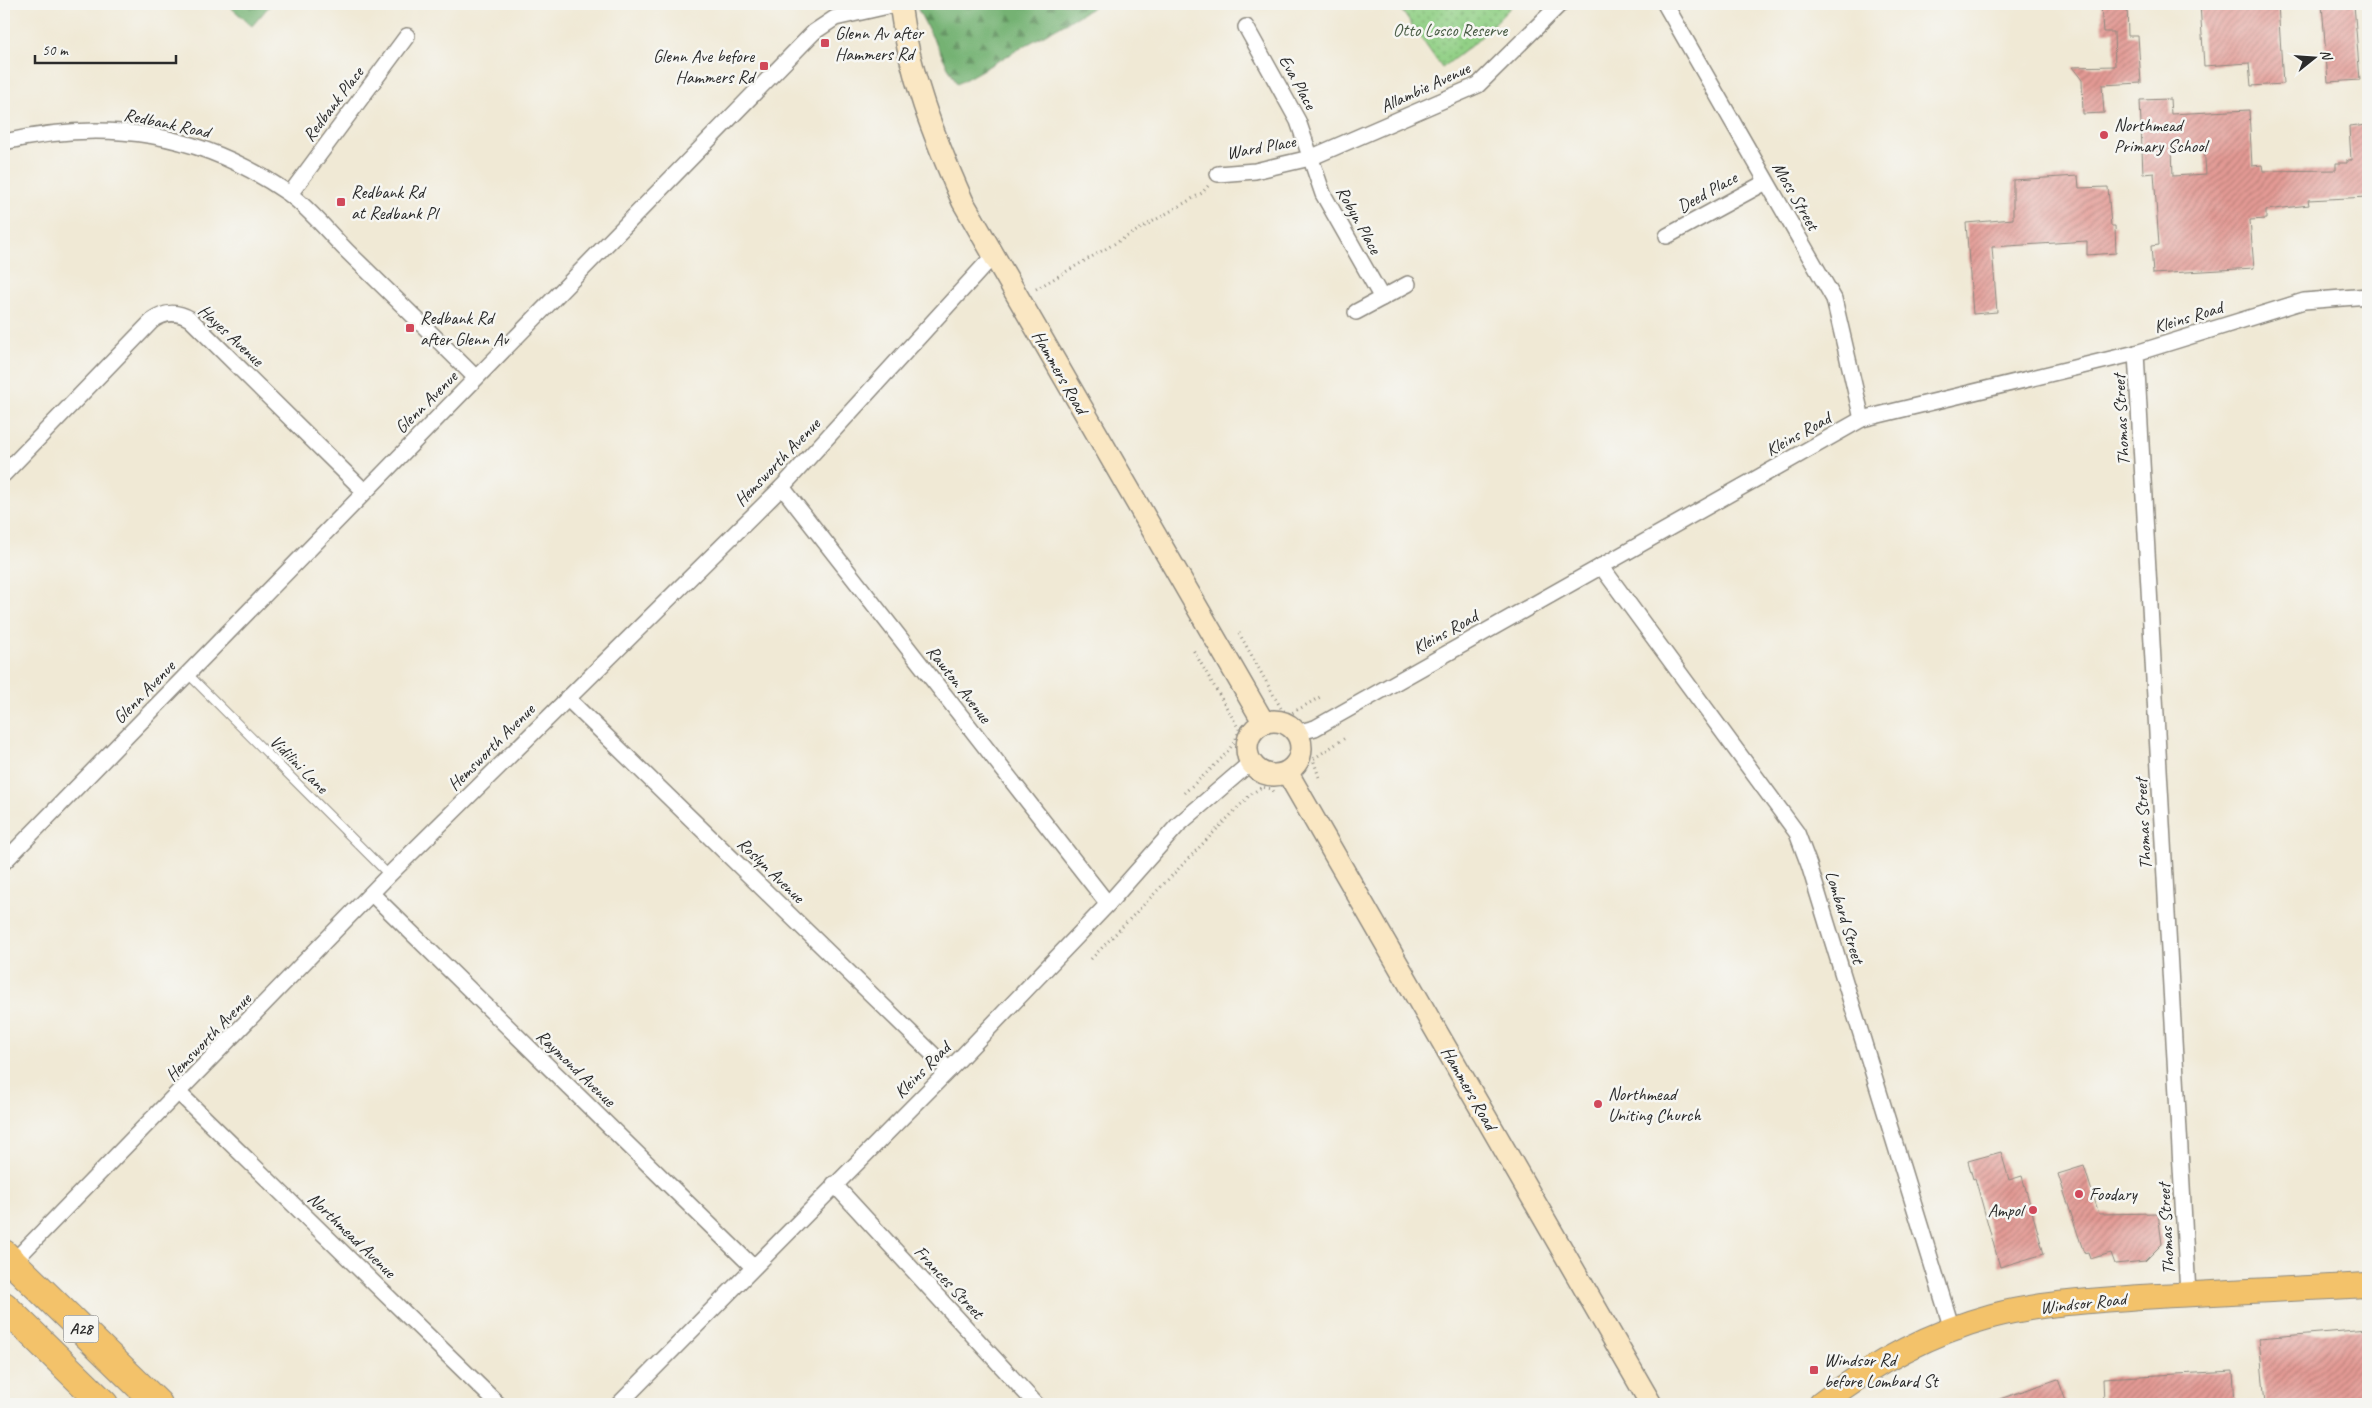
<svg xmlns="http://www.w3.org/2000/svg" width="2372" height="1408" viewBox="0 0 2372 1408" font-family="Caveat,sans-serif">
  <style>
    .forest { fill: url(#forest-firs); stroke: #506e4f }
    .park { fill: url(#park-dots); stroke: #5e7e58 }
    .building { fill: url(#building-hatch); fill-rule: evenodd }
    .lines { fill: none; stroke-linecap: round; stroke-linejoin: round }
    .lane-casing { stroke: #8e8a80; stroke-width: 10 }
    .street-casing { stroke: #8e8a80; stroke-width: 18 }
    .secondary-casing { stroke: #8e8a80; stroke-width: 24 }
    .primary-casing { stroke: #8e8a80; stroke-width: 26 }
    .highway-casing { stroke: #8e8a80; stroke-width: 30 }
    .path { stroke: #8e8a80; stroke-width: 3; stroke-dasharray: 1 4; stroke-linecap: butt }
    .lane { stroke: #fff; stroke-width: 8 }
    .street { stroke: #fff; stroke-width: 15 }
    .secondary { stroke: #fae7c3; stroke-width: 21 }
    .primary { stroke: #f3c26a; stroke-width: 24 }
    .highway { stroke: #f3c26a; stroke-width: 28 }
    .poi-dot { fill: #d1495b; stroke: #f6f6f2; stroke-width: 2 }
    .labels { text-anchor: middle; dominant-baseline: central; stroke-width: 5; stroke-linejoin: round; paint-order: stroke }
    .shield { fill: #f6f6f2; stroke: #686867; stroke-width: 1 }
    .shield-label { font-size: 16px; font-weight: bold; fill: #2b2b2b }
    .park-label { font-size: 18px; fill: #4a5d46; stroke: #f6f6f2 }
    .poi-label { font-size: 18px; fill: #2b2b2b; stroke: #f6f6f2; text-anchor: start }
    .street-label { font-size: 18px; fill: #2b2b2b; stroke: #f6f6f2 }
  </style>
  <defs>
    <pattern id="forest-firs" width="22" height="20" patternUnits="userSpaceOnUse" patternTransform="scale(1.25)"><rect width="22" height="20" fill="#75b273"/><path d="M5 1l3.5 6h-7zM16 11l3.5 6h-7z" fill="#60915f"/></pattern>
    <pattern id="park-dots" width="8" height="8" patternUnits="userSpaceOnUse" patternTransform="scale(1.25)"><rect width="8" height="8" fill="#92d086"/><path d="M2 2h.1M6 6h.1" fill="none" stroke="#77a96e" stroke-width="1.8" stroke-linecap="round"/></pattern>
    <pattern id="building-hatch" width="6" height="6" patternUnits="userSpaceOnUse" patternTransform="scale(1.25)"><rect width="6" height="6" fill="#e39a94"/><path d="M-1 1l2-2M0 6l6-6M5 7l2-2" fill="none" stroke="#b87e79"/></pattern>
  </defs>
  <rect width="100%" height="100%" fill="#f6f6f2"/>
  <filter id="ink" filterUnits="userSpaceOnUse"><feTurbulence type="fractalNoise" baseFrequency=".02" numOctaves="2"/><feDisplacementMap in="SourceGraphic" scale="10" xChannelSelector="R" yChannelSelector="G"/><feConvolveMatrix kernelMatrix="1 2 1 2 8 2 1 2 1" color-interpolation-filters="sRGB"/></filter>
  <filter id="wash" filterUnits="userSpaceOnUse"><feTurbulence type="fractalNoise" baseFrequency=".0096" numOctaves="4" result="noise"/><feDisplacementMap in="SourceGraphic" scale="20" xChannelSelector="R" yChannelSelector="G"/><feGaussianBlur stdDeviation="1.12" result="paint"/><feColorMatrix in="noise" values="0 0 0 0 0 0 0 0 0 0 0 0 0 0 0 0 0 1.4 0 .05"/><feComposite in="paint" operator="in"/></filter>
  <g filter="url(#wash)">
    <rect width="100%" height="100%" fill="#f0e9d5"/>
    <g class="forest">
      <polygon points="227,4 271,4 252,26"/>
      <polygon points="915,4 1099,4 957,84"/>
    </g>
    <polygon class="park" points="1397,4 1514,4 1476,42 1442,68"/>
    <g id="blocks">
      <g class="building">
        <polygon points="2127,4 2128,36 2138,36 2141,83 2102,85 2104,113 2083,114 2082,80 2072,67 2115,66 2114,32 2103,32 2101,5"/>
        <polygon points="2200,4 2278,4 2283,84 2251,86 2249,63 2204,66"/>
        <polygon points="2322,4 2354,4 2360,80 2328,82"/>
        <path d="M2170,99L2171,114L2249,110L2252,166L2262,165L2263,171L2336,170V163H2347V160H2351L2349,127L2368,125V197L2308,200L2309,205L2266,210V219L2250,220L2254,268L2153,274L2151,246L2159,245L2154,173L2143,174L2140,100ZM2204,146L2206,174L2173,176L2172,147Z"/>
        <polygon points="2078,176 2079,188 2108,187 2111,226 2115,226 2116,253 2087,255 2087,241 1992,247 1997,312 1973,314 1966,223 2013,219 2013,180"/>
        <polygon points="2001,1152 2009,1180 2022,1176 2044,1254 2000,1267 1975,1178 1973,1179 1968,1161"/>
        <polygon points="2084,1166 2099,1214 2158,1213 2162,1244 2145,1261 2115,1264 2111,1253 2090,1259 2088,1252 2084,1253 2058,1174"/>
        <polygon points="2368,1329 2368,1402 2265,1404 2259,1338"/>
        <polygon points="2233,1371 2235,1404 2104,1404 2103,1378"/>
        <polygon points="2058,1379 2067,1404 1992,1404 1991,1402"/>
      </g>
    </g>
  </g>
  <g filter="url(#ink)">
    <use href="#blocks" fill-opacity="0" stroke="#8e8a80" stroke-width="1"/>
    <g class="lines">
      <g class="lane-casing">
        <polyline id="lane" points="188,674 389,875"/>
      </g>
      <g class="street-casing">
        <g id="street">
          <polyline points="1665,4 1834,299 1862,419"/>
          <polyline points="1246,27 1298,121 1323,194 1382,298"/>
          <path d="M4,142C107,118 200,132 288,193C309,208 328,232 347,251C390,293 433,335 476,378"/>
          <polyline points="1218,174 1255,171 1310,158 1478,85 1560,4"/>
          <polyline points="290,194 407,36"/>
          <polyline points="1667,236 1766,182"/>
          <polyline points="1356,312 1408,284"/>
          <polyline points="2136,353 2188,1294"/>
          <path d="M4,474L152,321C164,312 177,311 190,319L364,491"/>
          <polyline points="782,487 1108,904"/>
          <polyline points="1601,566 1797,833 1809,865 1952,1329"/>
          <polyline points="567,698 949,1070"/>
          <polyline points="1296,733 1315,728 1862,419 2136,353 2304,301 2368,296"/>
          <polyline points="4,862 814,32 835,18 897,4"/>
          <polyline points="373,895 753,1267"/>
          <polyline points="179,1093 498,1404"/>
          <polyline points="834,1184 1036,1404"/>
          <polyline points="13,1262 389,875 782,487 993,256"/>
          <polyline points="619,1404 949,1070 1108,904 1178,825 1250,763"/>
        </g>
      </g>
      <g class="secondary-casing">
        <g id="secondary">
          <path d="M900,4C909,74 934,137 963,202L1264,723"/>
          <circle cx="1274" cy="748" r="27"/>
          <polyline points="1287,772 1651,1404"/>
        </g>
      </g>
      <g class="primary-casing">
        <path id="primary" d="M1821,1404C1871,1365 1929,1333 1992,1316C2041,1303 2091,1301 2141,1297C2217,1292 2293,1289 2368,1285"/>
      </g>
      <g class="highway-casing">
        <g id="highway">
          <polyline points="4,1254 158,1404"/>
          <polyline points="4,1306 104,1404"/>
        </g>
      </g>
      <g class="path">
        <polyline points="841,36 845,44"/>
        <polyline points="1036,289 1202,193 1208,186"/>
        <polyline points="1239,633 1282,710 1290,714 1322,696"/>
        <polyline points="1319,777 1313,759 1345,738"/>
        <path d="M1184,793C1200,778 1236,751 1239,729L1192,648"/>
        <polyline points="1091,959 1251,794 1262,787 1272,789 1274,792"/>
      </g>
      <use href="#lane" class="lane"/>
      <use href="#street" class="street"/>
      <use href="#secondary" class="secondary"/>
      <use href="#primary" class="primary"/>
      <use href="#highway" class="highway"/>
    </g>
  </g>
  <g class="poi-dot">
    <rect x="820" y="38" width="10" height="10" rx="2.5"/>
    <rect x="759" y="61" width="10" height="10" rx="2.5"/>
    <circle cx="2104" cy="135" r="5"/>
    <rect x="336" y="197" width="10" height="10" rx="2.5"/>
    <rect x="405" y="323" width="10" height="10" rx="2.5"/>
    <circle cx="1598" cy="1104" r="5"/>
    <circle cx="2079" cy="1194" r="5"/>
    <circle cx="2033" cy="1210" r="5"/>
    <rect x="1809" y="1365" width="10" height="10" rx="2.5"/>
  </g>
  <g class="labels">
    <rect class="shield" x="63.5" y="1315.5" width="35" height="27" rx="4"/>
    <g class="shield-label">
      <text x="81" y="1329">A28</text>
    </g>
    <g class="park-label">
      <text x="1450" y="30">Otto Losco Reserve</text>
    </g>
    <g class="poi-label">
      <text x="835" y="33">Glenn Av after<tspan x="835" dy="21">Hammers Rd</tspan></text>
      <text x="754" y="56" text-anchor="end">Glenn Ave before<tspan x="754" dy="21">Hammers Rd</tspan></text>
      <text x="2114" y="125">Northmead<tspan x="2114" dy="21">Primary School</tspan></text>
      <text x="351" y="192">Redbank Rd<tspan x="351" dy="21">at Redbank Pl</tspan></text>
      <text x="420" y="318">Redbank Rd<tspan x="420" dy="21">after Glenn Av</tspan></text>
      <text x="1608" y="1094">Northmead<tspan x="1608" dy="21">Uniting Church</tspan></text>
      <text x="2089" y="1194">Foodary</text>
      <text x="2023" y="1210" text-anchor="end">Ampol</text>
      <text x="1824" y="1360">Windsor Rd<tspan x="1824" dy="21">before Lombard St</tspan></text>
    </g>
    <g class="street-label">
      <text transform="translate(1298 82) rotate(61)">Eva Place</text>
      <text transform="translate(1425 87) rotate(-25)">Allambie Avenue</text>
      <text transform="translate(333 104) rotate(-53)">Redbank Place</text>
      <text transform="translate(167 123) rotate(12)">Redbank Road</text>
      <text transform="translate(1261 147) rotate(-10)">Ward Place</text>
      <text transform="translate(1707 192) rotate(-29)">Deed Place</text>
      <text transform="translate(1796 196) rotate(60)">Moss Street</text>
      <text transform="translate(1359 220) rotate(61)">Robyn Place</text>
      <text transform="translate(2188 317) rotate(-17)">Kleins Road</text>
      <text transform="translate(231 335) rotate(43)">Hayes Avenue</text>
      <text transform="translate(1060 372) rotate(60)">Hammers Road</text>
      <text transform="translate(426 402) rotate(-45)">Glenn Avenue</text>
      <text transform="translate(2121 420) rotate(-93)">Thomas Street</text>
      <text transform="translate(1798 434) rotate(-29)">Kleins Road</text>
      <text transform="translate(777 462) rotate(-46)">Hemsworth Avenue</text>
      <text transform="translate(1445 632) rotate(-29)">Kleins Road</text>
      <text transform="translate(959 684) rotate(52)">Rawton Avenue</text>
      <text transform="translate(144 692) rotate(-46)">Glenn Avenue</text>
      <text transform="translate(491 747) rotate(-45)">Hemsworth Avenue</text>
      <text transform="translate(299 764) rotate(45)">Vidilini Lane</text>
      <text transform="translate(2143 824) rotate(-93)">Thomas Street</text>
      <text transform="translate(771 870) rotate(44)">Roslyn Avenue</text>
      <text transform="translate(1845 917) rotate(73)">Lombard Street</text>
      <text transform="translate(208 1037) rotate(-46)">Hemsworth Avenue</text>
      <text transform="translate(576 1068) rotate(44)">Raymond Avenue</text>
      <text transform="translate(922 1070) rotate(-45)">Kleins Road</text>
      <text transform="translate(1469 1088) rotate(60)">Hammers Road</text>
      <text transform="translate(2166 1229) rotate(-93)">Thomas Street</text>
      <text transform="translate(352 1235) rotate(44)">Northmead Avenue</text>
      <text transform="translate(949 1282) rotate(47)">Frances Street</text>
      <text transform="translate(2083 1303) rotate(-6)">Windsor Road</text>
    </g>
  </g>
  <rect width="2372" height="1408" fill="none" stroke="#f6f6f2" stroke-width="20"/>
  <g transform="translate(2314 58) rotate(73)" stroke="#f6f6f2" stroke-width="4" paint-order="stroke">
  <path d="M0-4L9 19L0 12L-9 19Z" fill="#2b2b2b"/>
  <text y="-8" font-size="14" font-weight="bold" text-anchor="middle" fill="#2b2b2b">N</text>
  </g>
  <path d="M35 55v8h141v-8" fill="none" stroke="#2b2b2b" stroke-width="2.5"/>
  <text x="42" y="55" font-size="15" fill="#2b2b2b" stroke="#f6f6f2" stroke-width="4" paint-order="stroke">50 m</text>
</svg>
